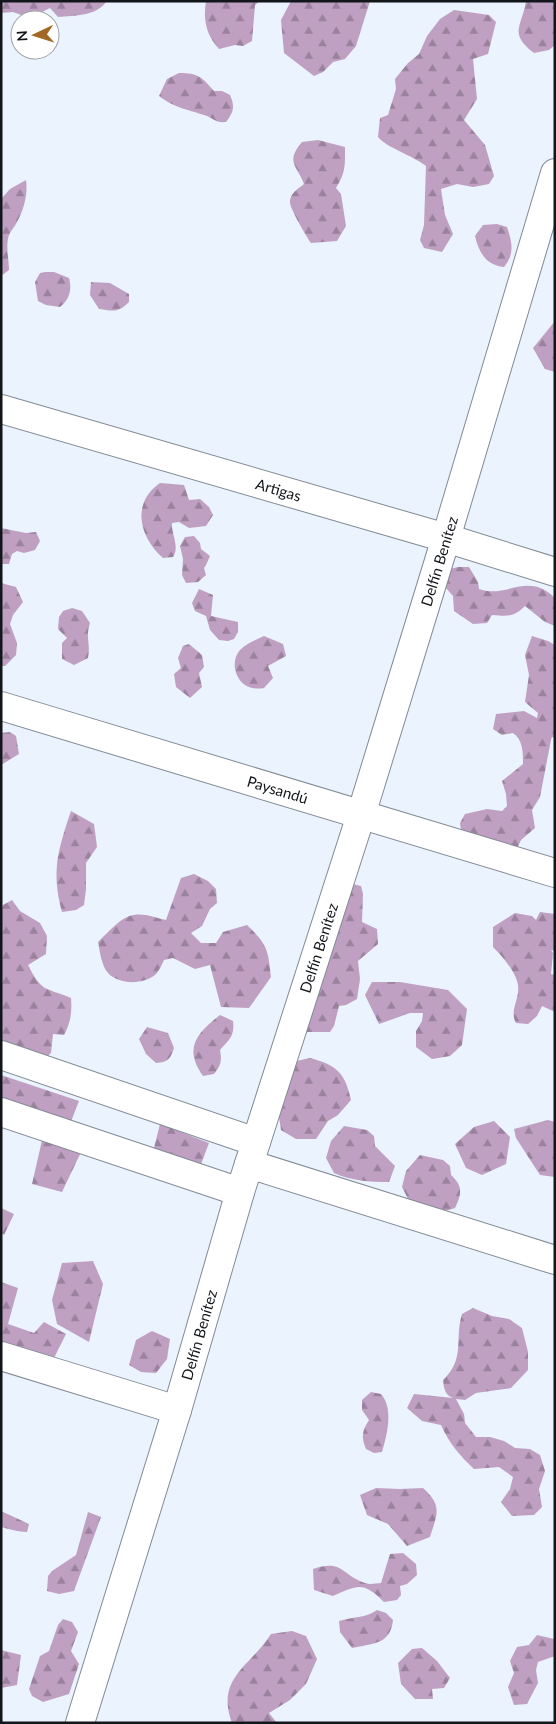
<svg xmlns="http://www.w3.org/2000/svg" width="556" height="1724" viewBox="0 0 556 1724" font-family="Lato,sans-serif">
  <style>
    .forest { fill: url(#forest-firs) }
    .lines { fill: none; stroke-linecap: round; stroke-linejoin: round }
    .street-casing { stroke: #828a94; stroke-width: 30 }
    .street { stroke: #fff; stroke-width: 28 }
    .labels { text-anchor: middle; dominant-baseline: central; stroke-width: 4; stroke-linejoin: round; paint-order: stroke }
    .street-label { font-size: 15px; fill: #121519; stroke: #fff }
  </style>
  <defs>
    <pattern id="forest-firs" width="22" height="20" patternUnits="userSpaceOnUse" patternTransform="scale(1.25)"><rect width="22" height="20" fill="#bfa0c2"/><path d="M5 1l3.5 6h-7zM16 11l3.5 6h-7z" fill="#9a819d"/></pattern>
  </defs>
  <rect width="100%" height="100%" fill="#eaf3fe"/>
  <g class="forest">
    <path d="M1,1H107C95,17 76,15 58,17L50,8L30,18L13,12L1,13Z"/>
    <path d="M206,1H260L255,5L252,41L243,46L235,45L219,49C206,35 203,20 206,1Z"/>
    <polygon points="291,1 370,1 356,46 345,59 333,62 323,72 314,76 284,53 281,20"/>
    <path d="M526,1H555V45L549,50L534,53C508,33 522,27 526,1Z"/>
    <path d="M454,10L489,15L496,22L488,54L473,59L477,99L464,120L485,145L494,176L489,184L473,187L457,184L441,189L445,215L453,234L442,252L424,248L420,240L424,225L426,166C412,155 387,148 378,137L380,118L388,115L396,89L395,79L408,63L419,54L427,36L440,19Z"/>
    <path d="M179,73C198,73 202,77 214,91H222L230,95C235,106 234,112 226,122C214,123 214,118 204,115C186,109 175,108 159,96L167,79Z"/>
    <path d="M318,140L345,147C345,165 346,172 336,188L341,194L346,226L337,241L311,243C306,236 291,210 290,203C289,194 298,189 304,184C297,165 285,162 302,142Z"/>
    <path d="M26,180C28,194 24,209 17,222C14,228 9,232 8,239C6,248 9,261 9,270L1,276V199L10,189Z"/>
    <path d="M497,224L507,227C512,242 515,254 504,267C486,265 479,253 475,236L483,225Z"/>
    <path d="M45,272H54L69,278C72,289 70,299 60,307L46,305L38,301L35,282L40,273Z"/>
    <path d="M91,282L110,283L129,294V302C118,313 113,311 99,309L90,295Z"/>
    <polygon points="555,321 555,372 545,369 533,348"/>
    <path d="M160,483L184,485L189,500L200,499L209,507L213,515L206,526L189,528L179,522L172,523C171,534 180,546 173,557L163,558C139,537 131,503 160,483Z"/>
    <polygon points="1,528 26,533 36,532 40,541 35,550 24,553 17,551 12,554 9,564 1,564"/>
    <polygon points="194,536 200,543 201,549 210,556 206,565 204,568 206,575 198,582 186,583 182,575 183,559 180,546 185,537"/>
    <path d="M458,567H469L478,582L479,589C507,599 527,571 555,598V626L545,622L525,606C513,618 507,616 492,615L487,623L473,624L454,611L453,596L445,587L450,569Z"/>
    <polygon points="1,583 16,587 23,602 13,615 10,624 17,643 16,655 5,666 1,666"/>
    <polygon points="199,589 213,595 211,616 238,622 238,632 234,639 228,641 219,640 210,630 206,616 195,611 192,603"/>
    <path d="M72,608L82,611L90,623C85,637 91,644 88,658L74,665L62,659V643L67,638L58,629L59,617L63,611Z"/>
    <path d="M264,636L283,644L286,656L268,666L273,678L264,688C258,689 251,689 245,685C234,677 231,660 240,650C247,643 256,640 264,636Z"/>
    <path d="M532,636L548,641L555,645V738L552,737L551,740L540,797L532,810L535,828L521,840L516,851L461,830L460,823L465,814L487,809L502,811L507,806L506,794L502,781L523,764C523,752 523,740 513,733L502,735L493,729L496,714L524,711L537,718L538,713L525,702L529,675L525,655Z"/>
    <polygon points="189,644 202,655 204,667 199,673 202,687 190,698 176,687 174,674 181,668 178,658 183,646"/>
    <polygon points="10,732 16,736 19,754 1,765 1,733"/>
    <path d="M71,811L94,824L97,847L86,863V889L84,905L76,910L62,912C51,871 58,850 71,811Z"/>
    <path d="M194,874L208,881L216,889L217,903L210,909L202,926L191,933L201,943H216L223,932L247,925C268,945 268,950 271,977L249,1008L221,1007L210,965L195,969L173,958L164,960C162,964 159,971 156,974C144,985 119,985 108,973C101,964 100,952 98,942C108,933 120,917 134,915C144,913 156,918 166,920L181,878Z"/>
    <polygon points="348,883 361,886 363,894 362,922 377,929 378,944 358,961 360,979 357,999 346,1005 339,1006 334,1026 330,1032 306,1032 305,1016 324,976 330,957 330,903"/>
    <path d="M12,900L20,911L40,923L47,936L46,954L28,965C42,993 45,987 71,998C72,1012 71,1022 64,1035L53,1034L51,1053L33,1069L1,1063V906Z"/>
    <path d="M540,912L555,914V951L551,950L553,953L551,974L555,975V1012L542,1006L537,1016L528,1024L516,1023C509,1011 520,999 518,985C516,972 502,956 493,947V927L515,913L532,916L536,920Z"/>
    <polygon points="372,982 400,982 448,990 467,1009 462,1045 450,1056 432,1059 416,1047 416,1031 422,1021 423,1013 410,1013 379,1024 365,995"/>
    <path d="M220,1015L233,1021C235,1036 229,1040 220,1050C222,1060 221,1066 214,1074L203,1076C183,1048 197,1033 220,1015Z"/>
    <path d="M147,1027L168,1033L174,1048C170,1059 169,1062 156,1063L146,1054L139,1039Z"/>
    <path d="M310,1058C336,1065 345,1072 351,1100L338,1115L328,1121L316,1139H296L281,1130L277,1105L292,1062Z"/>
    <polygon points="1,1075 79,1101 70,1124 1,1100"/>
    <polygon points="548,1120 555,1122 555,1177 540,1175 516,1138 514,1129"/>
    <polygon points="494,1121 510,1137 506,1164 482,1175 466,1168 455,1144 474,1127"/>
    <polygon points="160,1124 209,1143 200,1167 153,1152"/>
    <path d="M344,1126L367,1130L374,1136L375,1146L395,1166L389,1182C369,1182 352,1181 334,1173L326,1158L331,1141Z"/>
    <polygon points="43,1136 83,1148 62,1192 32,1184"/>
    <path d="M420,1155L443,1160L450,1166L451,1175C463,1186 462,1194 455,1208L442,1212L410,1203L402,1187L406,1171Z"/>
    <polygon points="1,1208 14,1214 4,1235 1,1233"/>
    <polygon points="93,1261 103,1284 89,1342 57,1324 52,1300 62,1263"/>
    <polygon points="1,1282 18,1288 8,1324 34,1333 44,1322 66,1334 52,1362 1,1346"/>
    <path d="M473,1308L492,1316L509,1319L522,1328L528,1352V1370L511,1388L476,1393L465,1400L456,1399L464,1414L465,1423L476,1437H490L504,1441L515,1448L530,1449L540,1455L545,1471L539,1489L542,1507L534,1515L512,1516L501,1502L510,1489L513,1477L499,1467L474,1469C460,1456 449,1443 441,1425L422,1421L407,1408L414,1394L453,1398C445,1395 444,1389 443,1380C466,1358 454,1340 462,1314Z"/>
    <polygon points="152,1331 170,1339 167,1359 156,1373 141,1372 129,1365 136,1340"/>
    <path d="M371,1392L381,1394C394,1409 387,1435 382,1452L374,1453L366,1449C361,1437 362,1431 369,1420L362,1410V1400Z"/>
    <path d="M376,1488L400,1489L423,1488C443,1506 437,1514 430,1537L407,1546L388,1524L367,1515L360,1495Z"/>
    <path d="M1,1511L29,1524L27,1532C19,1532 9,1529 1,1527Z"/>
    <polygon points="88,1512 101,1517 74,1591 59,1594 47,1591 48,1576 52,1571 76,1555"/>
    <path d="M403,1553L416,1564L417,1575L407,1584L400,1586L401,1595L397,1600L384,1602C363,1581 358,1585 333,1596L314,1590L313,1569C343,1559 341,1575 365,1583C370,1585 376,1583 381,1583L390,1554Z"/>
    <path d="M377,1610L386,1613L393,1620C390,1645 374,1643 352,1648L340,1632L339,1621C351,1617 367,1618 377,1610Z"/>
    <polygon points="63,1619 72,1622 78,1632 71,1651 79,1664 69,1694 43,1702 32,1696 29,1689 40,1656 49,1651 58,1625"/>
    <path d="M292,1631L306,1636L317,1659L306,1684L290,1700L269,1713L277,1723H232C215,1678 251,1666 271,1634Z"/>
    <polygon points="537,1635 554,1639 555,1656 538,1662 536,1670 538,1683 527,1704 514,1705 508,1687 514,1673 510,1661 517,1647 529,1645"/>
    <polygon points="422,1648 437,1661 450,1678 444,1688 432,1689 433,1699 415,1699 401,1684 398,1663 412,1649"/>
    <polygon points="1,1650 21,1655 17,1685 1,1688"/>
  </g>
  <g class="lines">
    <g class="street-casing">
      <g id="street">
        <path id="s1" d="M1,409L446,538L555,572"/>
        <path id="s2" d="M1,706L555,873"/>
        <polyline points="1,1055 256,1142"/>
        <polyline points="1,1112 240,1192"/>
        <polyline points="249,1164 555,1260"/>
        <polyline points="1,1356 177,1410"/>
        <path id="s3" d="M80,1723L177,1410L240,1192L361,815L446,538L555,173"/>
      </g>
    </g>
    <use href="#street" class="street"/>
  </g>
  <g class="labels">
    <g class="street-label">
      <text stroke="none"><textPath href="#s1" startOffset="289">Artigas</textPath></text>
      <text stroke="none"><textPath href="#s3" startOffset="1216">Delfín Benítez</textPath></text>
      <text stroke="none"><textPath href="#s2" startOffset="289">Paysandú</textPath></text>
      <text stroke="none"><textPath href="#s3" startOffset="811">Delfín Benítez</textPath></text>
      <text stroke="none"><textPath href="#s3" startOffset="406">Delfín Benítez</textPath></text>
    </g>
  </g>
  <rect width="556" height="1724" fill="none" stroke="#121519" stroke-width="5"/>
  <g transform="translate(35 35) rotate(266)"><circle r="24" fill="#ffffff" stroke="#a0a1a3"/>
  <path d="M0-4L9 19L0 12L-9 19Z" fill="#a16825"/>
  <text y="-8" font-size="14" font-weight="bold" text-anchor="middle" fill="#121519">N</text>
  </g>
</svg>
